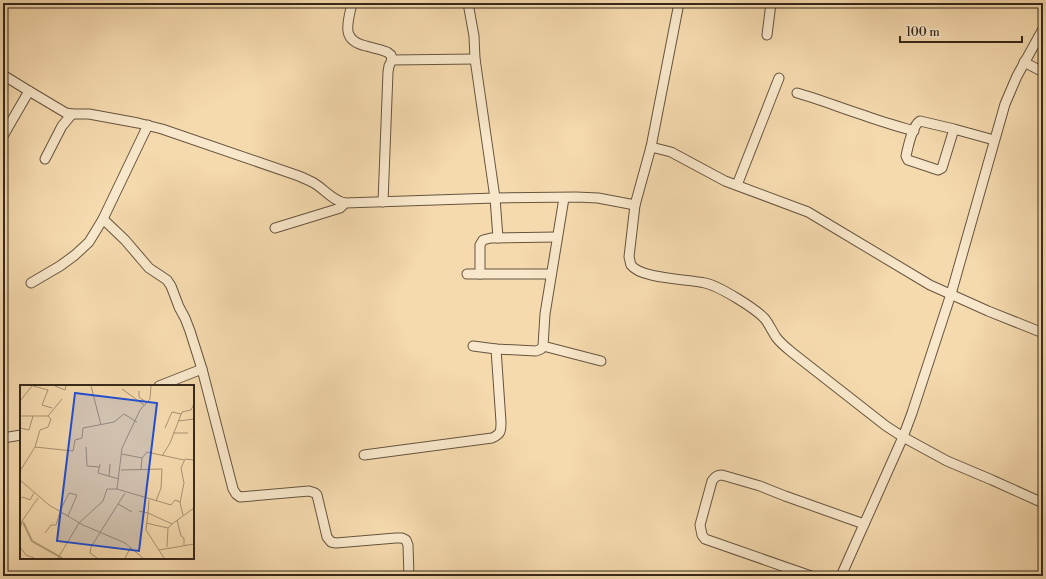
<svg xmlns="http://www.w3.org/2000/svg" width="1046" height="579" viewBox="0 0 1046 579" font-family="'Libre Bodoni',serif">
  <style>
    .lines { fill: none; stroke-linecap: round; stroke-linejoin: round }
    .minor-casing { stroke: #66543e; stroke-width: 11 }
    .minor { stroke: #f8e7ca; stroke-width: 9 }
    .inset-river { fill: none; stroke: #b49d7b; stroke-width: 2 }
    .inset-road { fill: none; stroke: #a99372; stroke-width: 1 }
    .view { fill: #1d4ed8; fill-opacity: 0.15; stroke: #1d4ed8; stroke-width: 2 }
    .inset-edge { fill: none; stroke: #372819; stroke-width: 2 }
  </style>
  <rect width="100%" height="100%" fill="#f5daae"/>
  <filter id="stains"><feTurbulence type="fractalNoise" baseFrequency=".005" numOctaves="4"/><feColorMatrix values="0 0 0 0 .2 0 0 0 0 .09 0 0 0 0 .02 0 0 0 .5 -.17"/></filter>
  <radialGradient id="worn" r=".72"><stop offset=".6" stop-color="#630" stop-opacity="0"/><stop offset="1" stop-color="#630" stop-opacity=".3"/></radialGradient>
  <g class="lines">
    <g class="minor-casing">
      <g id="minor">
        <path d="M352,3C348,23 340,40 366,46C373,48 380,49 387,52L391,55L392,60"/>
        <polyline points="468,3 474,36 475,59 495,198 498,238"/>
        <polyline points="767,35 771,3"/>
        <polyline points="1024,62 1043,72"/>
        <path d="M3,75L29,91L66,113L72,114H89L138,123L162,129L296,175C302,177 308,180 314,183C324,189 333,201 345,203L495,198L576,197L598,198L635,205L651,147L679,3"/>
        <path d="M797,93C819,99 841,108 863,115C879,121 897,126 914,131"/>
        <path d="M954,129L942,168L938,170L908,160L906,156C908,147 912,126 920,121L954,129L994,140"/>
        <polyline points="3,136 29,91"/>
        <polyline points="651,147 671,152 725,181 808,212 930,285 988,311 1043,333"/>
        <polyline points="45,159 62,126 72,114"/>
        <polyline points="737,185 779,78"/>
        <polyline points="383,202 388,72 389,66 392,60 475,59"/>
        <path d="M635,205L629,257C630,259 630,263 631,265C641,279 688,279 705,283C719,286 755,308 765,319C769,324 772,331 776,337C781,344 788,349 794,354L886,426L903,437L947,461L992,480L1043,503"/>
        <polyline points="103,219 125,240 149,268 167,280 171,286 179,307 185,318 190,331 202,369 233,489 236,494 240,497 309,491 315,493 317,495 327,537 331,542 336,543 396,538 402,538 406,540 408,545 409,576"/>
        <polyline points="275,228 337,209 340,208 345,203"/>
        <polyline points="467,274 551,274"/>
        <polyline points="480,274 480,245 483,240 491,238 557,237"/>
        <polyline points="31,283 60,266 75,255 89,242 103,219 148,125"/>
        <polyline points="473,346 496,349 536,351 541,349 543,346 545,314 564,198"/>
        <polyline points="543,346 601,361"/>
        <polyline points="159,386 202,369"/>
        <polyline points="3,438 21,435"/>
        <path d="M364,455L492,438C501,434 501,431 501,422L496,349"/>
        <path d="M811,576L705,539L702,535L700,525L712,481C715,477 717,475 722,475L760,486L785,496L864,524"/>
        <polyline points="841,576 903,437 912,413 951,294 1005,104 1017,76 1043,29"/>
      </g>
    </g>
    <use href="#minor" class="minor"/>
  </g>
  <g transform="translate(20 385)">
    <rect width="174" height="174" fill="#f5daae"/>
    <path class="inset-river" d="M3,137L12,156L42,173"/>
    <path class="inset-road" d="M13,1L28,5L22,20L32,23M35,1L45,5L46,1M71,1L81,40M131,1L130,14L120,25L102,63L97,104L151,120L155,115L160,117M102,4L124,20M119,6V12L126,17M0,16L12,1M0,31H28L31,34L28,42L20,45L15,62L0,86M28,31L42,14M158,36L174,34M0,43L9,45L13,31M145,43L152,27L161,29M153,48H168M15,62L53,66L55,55L62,53L63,43L94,37L104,29L117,37M66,62L67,81L79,82M102,69L122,73L121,84M142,71L150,58L162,27L171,25L174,19M122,73L127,67L164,75M80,79L78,88L99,94M101,85L142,84L141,103L136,116M89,91L90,79M0,95L29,120L63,140L105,158L123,173M0,114L3,112L10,115L14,108M98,119L112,127M40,126L49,108L57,110L48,131M119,126L128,128L129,115M163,130L160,118L164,98L161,83L165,74L174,75M157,135L161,151L164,153V160M126,138L148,143M152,139L174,123M0,145L2,136L18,113M25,148L31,140H36L40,127M0,162L6,170L14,173M139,165L174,159M38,173L59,138L83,116L87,104H97M77,173L70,168L71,162L105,108M105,173L111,162M144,173L126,145L128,128L152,139L148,143L147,162"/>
    <path class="view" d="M55,8L137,18L119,166L37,156Z"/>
    <rect width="174" height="174" class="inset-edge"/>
  </g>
  <rect width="1046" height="579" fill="none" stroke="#f5daae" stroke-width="16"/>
  <rect x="4" y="4" width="1038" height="571" fill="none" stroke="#372819" stroke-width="2"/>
  <rect x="8" y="8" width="1030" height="563" fill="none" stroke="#372819"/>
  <path d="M900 36v6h122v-6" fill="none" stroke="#372819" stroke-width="2"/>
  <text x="906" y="36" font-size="12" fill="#372819" stroke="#f8e7ca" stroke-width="3" paint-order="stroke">100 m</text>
  <rect width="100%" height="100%" filter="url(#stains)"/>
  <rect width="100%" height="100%" fill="url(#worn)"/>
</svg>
